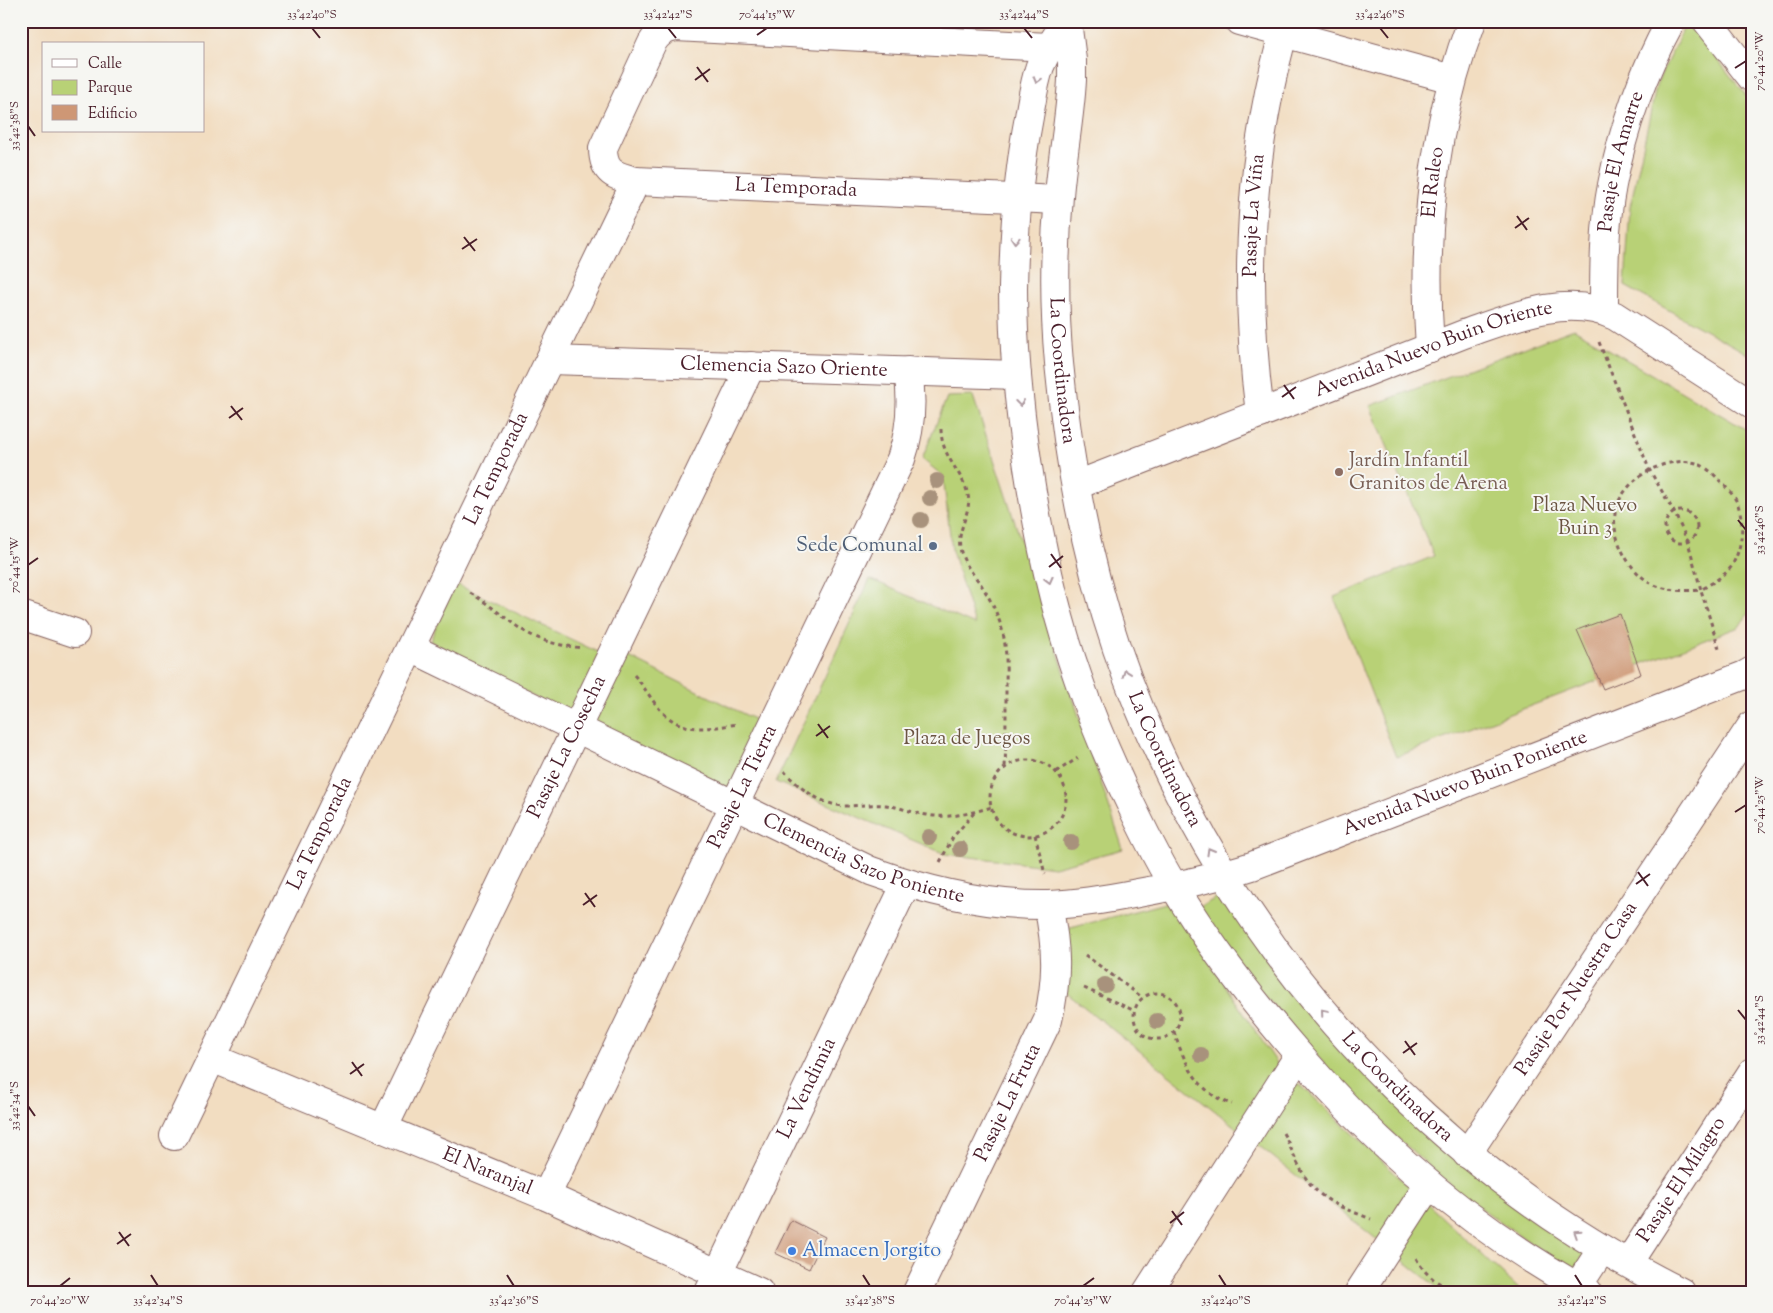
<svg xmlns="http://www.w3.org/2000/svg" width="1773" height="1313" viewBox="0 0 1773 1313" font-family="'Sorts Mill Goudy',serif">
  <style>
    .green { fill: #b8d176; stroke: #817850 }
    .building { fill: #ce9775 }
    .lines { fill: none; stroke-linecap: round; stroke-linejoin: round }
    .street-casing { stroke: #856260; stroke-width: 30 }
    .path { stroke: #856260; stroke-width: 3; stroke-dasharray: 4 4; stroke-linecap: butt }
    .street { stroke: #fff; stroke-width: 28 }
    .tree { fill: #a8927b }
    .oneway { stroke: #ae9aa0 }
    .ticks { fill: none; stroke: #4a1f2b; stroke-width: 2 }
    .education-dot { fill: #8d6e63; stroke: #f6f6f2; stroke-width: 2 }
    .service-dot { fill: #5c6f8a; stroke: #f6f6f2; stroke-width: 2 }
    .shop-dot { fill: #3f7fe0; stroke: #f6f6f2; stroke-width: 2 }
    .labels { text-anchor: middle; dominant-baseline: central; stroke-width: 4; stroke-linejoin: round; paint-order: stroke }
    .street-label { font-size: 20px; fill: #4a1f2b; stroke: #f6f6f2 }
    .education-label { font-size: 20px; fill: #785e54; stroke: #f6f6f2; text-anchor: start }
    .park-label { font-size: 20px; fill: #6b5442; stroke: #f6f6f2 }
    .service-label { font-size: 20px; fill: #4e5e75; stroke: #f6f6f2; text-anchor: end }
    .shop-label { font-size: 20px; fill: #366cbe; stroke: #f6f6f2; text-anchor: start }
    .neatline { fill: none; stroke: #4a1f2b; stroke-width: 2 }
    .ticks-label { font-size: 12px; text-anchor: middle; fill: #4a1f2b }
  </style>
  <rect width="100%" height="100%" fill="#f6f6f2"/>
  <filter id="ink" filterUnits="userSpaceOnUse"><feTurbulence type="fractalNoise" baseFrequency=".02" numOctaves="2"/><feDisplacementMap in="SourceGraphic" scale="10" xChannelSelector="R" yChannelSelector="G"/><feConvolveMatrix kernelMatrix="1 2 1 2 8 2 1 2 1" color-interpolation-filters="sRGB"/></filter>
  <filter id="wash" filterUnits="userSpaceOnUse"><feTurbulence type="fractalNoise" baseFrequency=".0096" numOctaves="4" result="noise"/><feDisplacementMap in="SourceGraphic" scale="20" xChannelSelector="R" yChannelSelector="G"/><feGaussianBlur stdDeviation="1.12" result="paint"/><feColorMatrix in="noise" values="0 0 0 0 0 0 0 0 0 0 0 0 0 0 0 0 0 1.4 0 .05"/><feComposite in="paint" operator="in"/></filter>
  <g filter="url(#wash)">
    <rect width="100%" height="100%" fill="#f2ddc1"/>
    <g class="green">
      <polygon points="1687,21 1752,103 1752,354 1750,355 1625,286 1630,207 1657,83"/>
      <polygon points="1574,329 1752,433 1752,608 1739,627 1396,757 1334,597 1434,556 1370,406"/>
      <polygon points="973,396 1123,849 1054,867 945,854 776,782 870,579 975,625 952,551 943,476 922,459 947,397"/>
      <polygon points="454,583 608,657 575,719 430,641"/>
      <polygon points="621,653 766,725 731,795 587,723"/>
      <polygon points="1225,893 1268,957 1589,1248 1572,1272 1461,1194 1359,1104 1265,996 1198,908"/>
      <polygon points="1169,902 1277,1063 1522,1292 1443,1292 1064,991 1063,930"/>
    </g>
    <g id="blocks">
      <g class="building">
        <polygon points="1620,614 1641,674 1603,689 1577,630"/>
        <polygon points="791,1220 825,1237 809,1269 775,1253"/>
      </g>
    </g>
  </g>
  <g filter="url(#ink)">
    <use href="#blocks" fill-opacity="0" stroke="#856260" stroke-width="1"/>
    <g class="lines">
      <g class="street-casing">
        <g id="street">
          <path id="s1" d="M1067,21L1072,60V80C1070,118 1062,157 1059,196C1054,251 1054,308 1059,363C1068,459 1086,558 1117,649C1135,702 1158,753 1184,803C1294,1014 1468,1186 1681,1292"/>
          <path d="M1067,21C1056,36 1047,50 1040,66C1034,83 1032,100 1029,117C1018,174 1014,231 1013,288C1013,348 1019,408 1028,467C1039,539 1054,610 1078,678C1093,723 1112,766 1133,809C1146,836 1159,863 1175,888C1211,948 1254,1003 1300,1056C1381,1151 1478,1232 1587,1292"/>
          <polyline points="1239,21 1452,79"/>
          <polyline points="1707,21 1752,78"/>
          <path id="s2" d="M1049,47L676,27C664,29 658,33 652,43L603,148C603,173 615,176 636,181L1058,200"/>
          <path id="s3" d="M1604,311C1604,269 1604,226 1612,185C1623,128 1643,72 1671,21"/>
          <path id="s4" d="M1430,348C1422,236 1432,126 1472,21"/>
          <path id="s5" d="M550,360L1017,375"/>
          <path id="s6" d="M1260,414C1243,284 1249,147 1287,21"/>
          <path id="s7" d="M1077,485L1464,334C1510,318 1567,293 1615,316L1752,404"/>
          <polyline points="21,615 75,633"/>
          <path id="s8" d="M411,648L871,871C927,891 987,906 1048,905C1078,904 1108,899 1138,893C1177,886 1215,878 1252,866L1745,675L1752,671"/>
          <path id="s9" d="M212,1058L546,1196L759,1292"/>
          <path id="s10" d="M383,1129L751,366"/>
          <path id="s11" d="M174,1136L636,181"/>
          <path id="s12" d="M1467,1154L1752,725"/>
          <path id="s13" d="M546,1196L901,459C911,430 913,402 908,371"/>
          <path id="s14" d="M1628,1263L1752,1072"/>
          <path id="s15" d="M709,1292L906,884"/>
          <path id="s16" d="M917,1292L1048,1020C1058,977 1057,948 1048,905"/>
          <polyline points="1147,1292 1299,1055"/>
          <polyline points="1359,1292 1429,1184"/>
          <polyline points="1574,1292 1602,1249"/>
        </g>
      </g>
      <g class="path">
        <path d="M1599,342L1649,469L1674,512L1688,542L1701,590C1686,591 1674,591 1660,587C1633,579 1611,541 1615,514C1617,499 1627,487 1639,477C1653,466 1677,458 1696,463C1705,466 1714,474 1720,481C1727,488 1735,496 1738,505C1745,525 1742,549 1731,567C1724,577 1711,583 1701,590L1720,652"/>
        <path d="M941,429C941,457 963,472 968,495C972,511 957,529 960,547C962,563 974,574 982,586C989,597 995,609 999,620C1008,643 1006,668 1006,692C1006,717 1006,743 1005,768"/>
        <circle cx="1681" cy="527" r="16"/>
        <path d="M470,593C490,604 505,619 524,631C542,642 562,646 583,648"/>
        <path d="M634,675C643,685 649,696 657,706C681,736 706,728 739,724"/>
        <circle cx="1028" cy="798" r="38"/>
        <path d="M784,771C799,788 820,804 843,806C857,806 871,804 886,805C900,807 913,813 927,815C949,819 971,813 992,807"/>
        <polyline points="1056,772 1078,758"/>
        <polyline points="1035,835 1045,874"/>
        <polyline points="940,862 953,837 975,812"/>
        <polyline points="1085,955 1143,998"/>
        <polyline points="1084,988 1135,1011"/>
        <circle cx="1157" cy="1016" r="23"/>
        <path d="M1174,1032C1184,1062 1199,1095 1232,1104"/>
        <path d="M1283,1133C1291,1147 1296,1162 1304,1175C1320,1202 1344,1208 1371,1219"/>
        <path d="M1416,1258C1425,1275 1438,1284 1456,1292"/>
      </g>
      <use href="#street" class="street"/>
    </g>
    <g class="tree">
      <circle cx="937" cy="481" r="8"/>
      <circle cx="930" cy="498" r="8"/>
      <circle cx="921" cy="520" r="8"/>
      <circle cx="929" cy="837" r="8"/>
      <circle cx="1071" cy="842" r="8"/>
      <circle cx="960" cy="849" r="8"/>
      <circle cx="1105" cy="985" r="8"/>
      <circle cx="1157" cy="1021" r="8"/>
      <circle cx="1201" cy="1055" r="8"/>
    </g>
    <defs><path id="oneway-chevron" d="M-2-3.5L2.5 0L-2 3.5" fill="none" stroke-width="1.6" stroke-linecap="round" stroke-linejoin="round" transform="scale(1.25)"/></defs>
    <g class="oneway">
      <use href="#oneway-chevron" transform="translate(1037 80) rotate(105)"/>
      <use href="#oneway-chevron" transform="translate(1015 240) rotate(94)"/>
      <use href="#oneway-chevron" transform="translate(1020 403) rotate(83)"/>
      <use href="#oneway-chevron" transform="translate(1049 580) rotate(76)"/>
      <use href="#oneway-chevron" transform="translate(1126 673) rotate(-110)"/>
      <use href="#oneway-chevron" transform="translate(1210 851) rotate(-120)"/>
      <use href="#oneway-chevron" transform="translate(1324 1012) rotate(-130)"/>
      <use href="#oneway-chevron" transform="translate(1577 1233) rotate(-147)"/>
    </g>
  </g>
  <path class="ticks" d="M312,28L320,38M668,28L676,38M1024,28L1032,38M1380,28L1388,38M757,35L767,28M697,67L708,82M1735,68L1746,61M695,80L710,69M28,126L35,136M1517,216L1527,230M1515,228L1529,218M464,237L475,251M462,249L477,239M1284,385L1294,399M1282,397L1296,387M231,406L242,420M229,418L243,408M1738,520L1746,530M1051,554L1061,568M28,565L38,558M1049,567L1063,556M818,724L828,738M816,736L830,726M1735,812L1746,805M1638,872L1648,886M1636,884L1650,874M585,893L595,907M583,905L597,895M1738,1010L1746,1020M1405,1041L1415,1055M1403,1053L1417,1043M352,1062L362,1076M350,1074L364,1064M28,1106L35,1116M1172,1211L1182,1225M1170,1223L1184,1212M119,1232L129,1246M117,1244L131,1234M151,1275L158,1286M507,1275L514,1286M863,1275L870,1286M1219,1275L1226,1286M1575,1275L1582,1286M60,1286L70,1278M1083,1286L1094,1278"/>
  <circle class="education-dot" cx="1339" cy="472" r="5"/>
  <circle class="service-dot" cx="933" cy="546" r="5"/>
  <circle class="shop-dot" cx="792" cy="1251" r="5"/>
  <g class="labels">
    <g class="street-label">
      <text stroke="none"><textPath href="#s3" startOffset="151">Pasaje El Amarre</textPath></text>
      <text stroke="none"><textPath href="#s4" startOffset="166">El Raleo</textPath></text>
      <text stroke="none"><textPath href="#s2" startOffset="732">La Temporada</textPath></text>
      <text stroke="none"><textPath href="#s6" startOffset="199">Pasaje La Viña</textPath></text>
      <text stroke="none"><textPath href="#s7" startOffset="382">Avenida Nuevo Buin Oriente</textPath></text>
      <text stroke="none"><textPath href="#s5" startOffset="234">Clemencia Sazo Oriente</textPath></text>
      <text stroke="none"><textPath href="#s1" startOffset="351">La Coordinadora</textPath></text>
      <text stroke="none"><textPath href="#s11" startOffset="741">La Temporada</textPath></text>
      <text stroke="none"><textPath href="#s10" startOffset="424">Pasaje La Cosecha</textPath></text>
      <text stroke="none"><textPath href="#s1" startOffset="756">La Coordinadora</textPath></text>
      <text stroke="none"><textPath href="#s8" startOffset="1129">Avenida Nuevo Buin Poniente</textPath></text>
      <text stroke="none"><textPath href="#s13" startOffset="454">Pasaje La Tierra</textPath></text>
      <text stroke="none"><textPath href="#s11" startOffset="336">La Temporada</textPath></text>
      <text stroke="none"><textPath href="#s8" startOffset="500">Clemencia Sazo Poniente</textPath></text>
      <text stroke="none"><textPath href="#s12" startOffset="198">Pasaje Por Nuestra Casa</textPath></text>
      <text stroke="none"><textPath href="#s1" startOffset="1161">La Coordinadora</textPath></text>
      <text stroke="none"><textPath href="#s15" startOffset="226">La Vendimia</textPath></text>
      <text stroke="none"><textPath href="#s16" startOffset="210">Pasaje La Fruta</textPath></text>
      <text stroke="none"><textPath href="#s9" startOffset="298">El Naranjal</textPath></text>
      <text stroke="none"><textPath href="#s14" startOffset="99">Pasaje El Milagro</textPath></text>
    </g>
    <g class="education-label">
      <text x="1349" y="461">Jardín Infantil<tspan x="1349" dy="23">Granitos de Arena</tspan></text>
    </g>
    <g class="park-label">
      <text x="1585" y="506">Plaza Nuevo<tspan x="1585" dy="23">Buin 3</tspan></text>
      <text x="967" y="739">Plaza de Juegos</text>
    </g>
    <g class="service-label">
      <text x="923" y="546">Sede Comunal</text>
    </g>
    <g class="shop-label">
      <text x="802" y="1251">Almacen Jorgito</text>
    </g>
  </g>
  <rect width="1773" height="1313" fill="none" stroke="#f6f6f2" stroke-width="55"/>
  <rect x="42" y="42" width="162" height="90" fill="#f6f6f2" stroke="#b1a0a2"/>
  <rect x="52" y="59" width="25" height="8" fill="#ffffff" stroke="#b1a0a2"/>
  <text x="88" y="68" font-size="15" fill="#4a1f2b">Calle</text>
  <rect x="52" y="80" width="25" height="15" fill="#b8d176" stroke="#b1a0a2"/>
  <text x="88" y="92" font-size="15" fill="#4a1f2b">Parque</text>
  <rect x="52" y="105" width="25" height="15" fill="#ce9775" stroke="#b1a0a2"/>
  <text x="88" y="118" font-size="15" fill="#4a1f2b">Edificio</text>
  <rect x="28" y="28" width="1718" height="1258" class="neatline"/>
  <g class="ticks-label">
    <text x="312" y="18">33°42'40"S</text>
    <text x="668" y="18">33°42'42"S</text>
    <text x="767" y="18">70°44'15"W</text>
    <text x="1024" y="18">33°42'44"S</text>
    <text x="1380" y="18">33°42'46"S</text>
    <text transform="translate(1759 61) rotate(-90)" y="4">70°44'20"W</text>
    <text transform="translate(14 126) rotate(-90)" y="4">33°42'38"S</text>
    <text transform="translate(1759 530) rotate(-90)" y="4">33°42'46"S</text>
    <text transform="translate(14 565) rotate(-90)" y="4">70°44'15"W</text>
    <text transform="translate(1759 805) rotate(-90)" y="4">70°44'25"W</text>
    <text transform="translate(1759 1020) rotate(-90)" y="4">33°42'44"S</text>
    <text transform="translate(14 1106) rotate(-90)" y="4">33°42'34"S</text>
    <text x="60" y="1304">70°44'20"W</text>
    <text x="158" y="1304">33°42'34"S</text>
    <text x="514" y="1304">33°42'36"S</text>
    <text x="870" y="1304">33°42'38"S</text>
    <text x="1083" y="1304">70°44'25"W</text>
    <text x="1226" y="1304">33°42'40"S</text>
    <text x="1582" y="1304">33°42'42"S</text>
  </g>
</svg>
